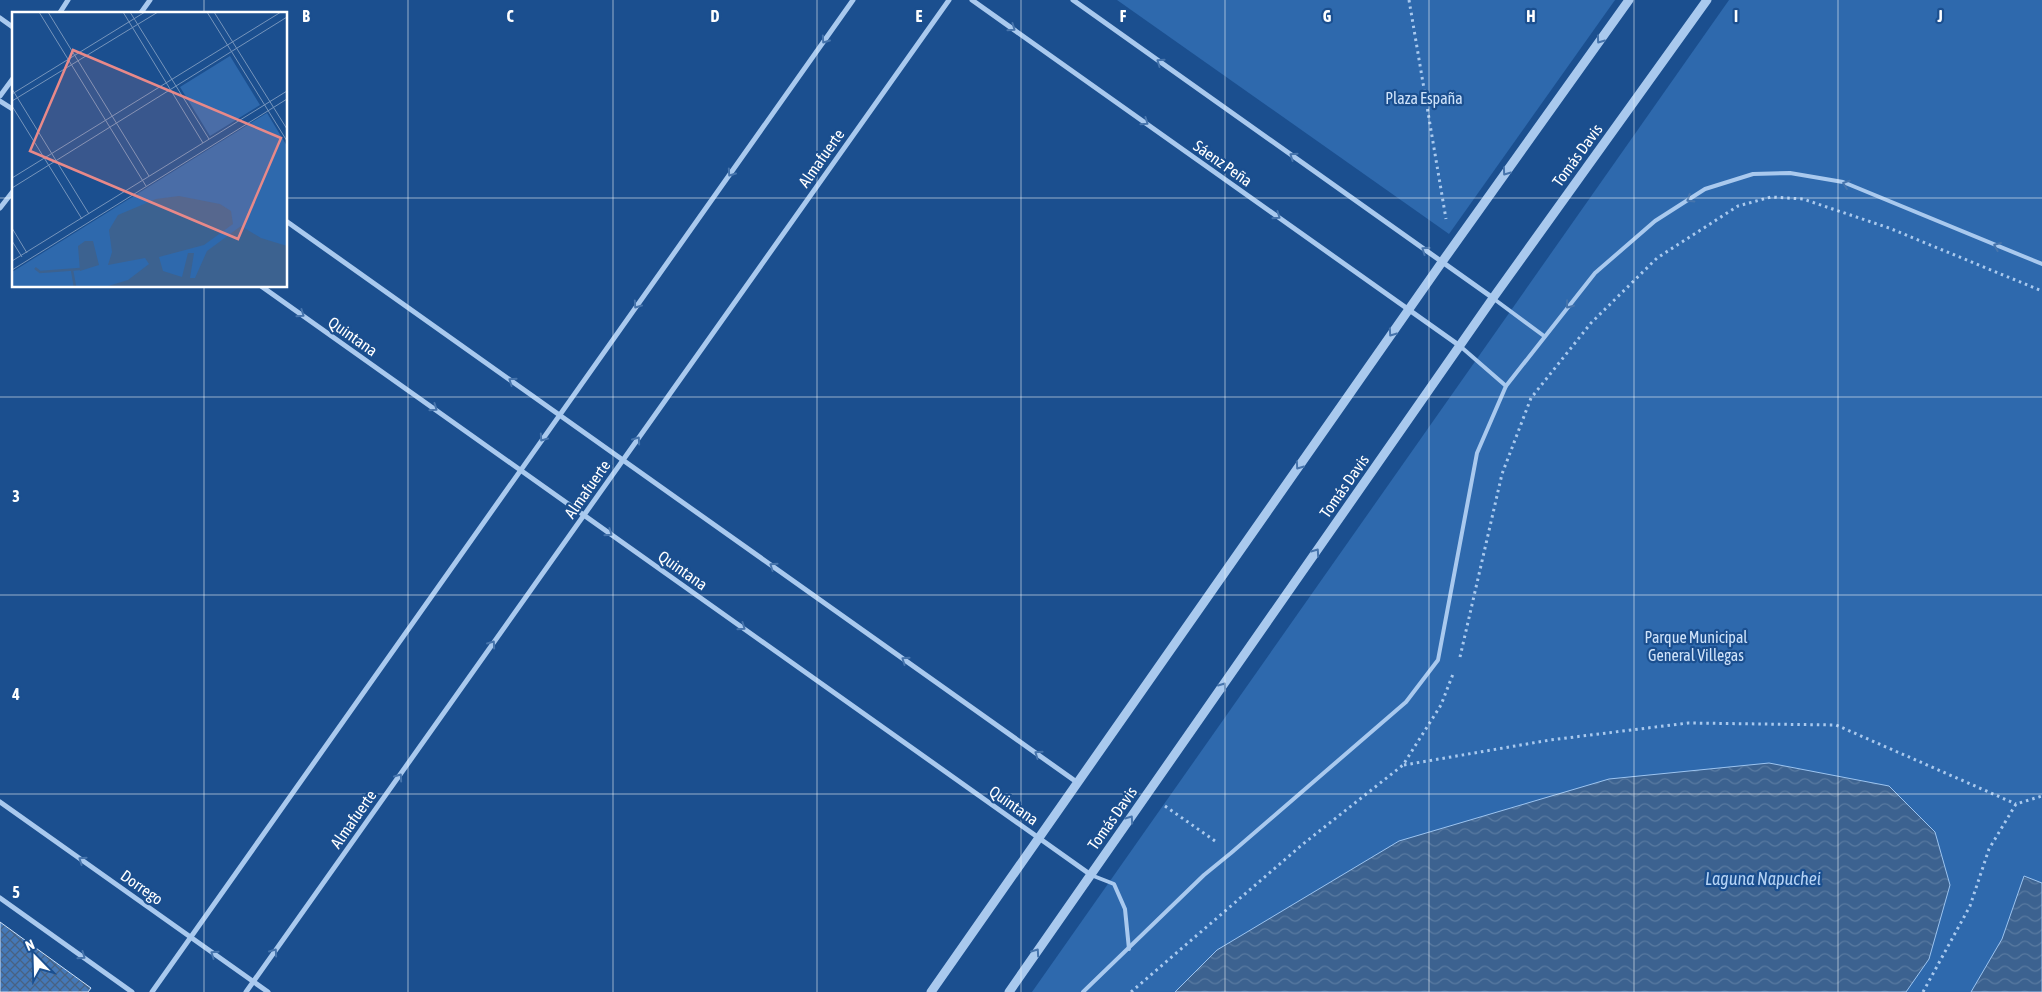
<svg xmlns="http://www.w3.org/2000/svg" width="2042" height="992" viewBox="0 0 2042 992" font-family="'Asap Condensed',sans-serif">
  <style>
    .green { fill: #2e69ad }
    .water { fill: url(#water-waves); stroke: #9cc4f0 }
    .building { fill: url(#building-cross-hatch); stroke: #cfe3fa }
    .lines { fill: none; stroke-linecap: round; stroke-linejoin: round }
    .path { stroke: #a9c9ee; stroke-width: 3; stroke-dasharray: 2.5 4; stroke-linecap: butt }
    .service { stroke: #a9c9ee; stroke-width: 4 }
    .minor { stroke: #a9c9ee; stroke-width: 5 }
    .tertiary { stroke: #a9c9ee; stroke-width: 9 }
    .oneway { stroke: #4674ac }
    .grid { fill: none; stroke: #fff; stroke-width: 1; stroke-opacity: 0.55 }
    .labels { text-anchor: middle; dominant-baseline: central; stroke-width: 4.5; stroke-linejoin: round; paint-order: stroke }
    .park-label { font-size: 16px; fill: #cfe3fa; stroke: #1b4f8f }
    .street-label { font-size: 16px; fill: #fff; stroke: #1b4f8f }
    .water-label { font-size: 18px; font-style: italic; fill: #b5d3f5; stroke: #1b4f8f }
    .inset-river { fill: none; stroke: #3c6290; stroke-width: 2.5 }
    .inset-road { fill: none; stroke: #7695bc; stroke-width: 1 }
    .view { fill: #e88989; fill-opacity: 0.15; stroke: #e88989; stroke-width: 2.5 }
    .inset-edge { fill: none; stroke: #fff; stroke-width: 2.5 }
    .grid-label { font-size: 16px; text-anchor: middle; font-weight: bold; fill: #fff; stroke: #1b4f8f; stroke-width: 4.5; stroke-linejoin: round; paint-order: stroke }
  </style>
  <defs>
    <pattern id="water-waves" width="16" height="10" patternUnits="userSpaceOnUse" patternTransform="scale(1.25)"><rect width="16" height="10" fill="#3c6290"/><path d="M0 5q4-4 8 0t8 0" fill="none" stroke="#597aa1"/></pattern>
    <pattern id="building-cross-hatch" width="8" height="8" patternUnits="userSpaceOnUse" patternTransform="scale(1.25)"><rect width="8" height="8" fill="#4478b7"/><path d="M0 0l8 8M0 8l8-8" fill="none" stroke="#486282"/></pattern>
  </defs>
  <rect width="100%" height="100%" fill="#1b4f8f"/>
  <g class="green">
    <polygon points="1117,0 1615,0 1449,234"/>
    <polygon points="1729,0 2042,0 2042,992 1032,992"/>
  </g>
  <g class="water">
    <polygon points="1769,763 1889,786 1935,832 1950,885 1929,959 1906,992 1175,992 1217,950 1399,841 1609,779"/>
    <polygon points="2024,876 2042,883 2042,992 1971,992 2002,939"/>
  </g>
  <polygon class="building" points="0,922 91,988 88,992 0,992"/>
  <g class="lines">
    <g class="path">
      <polyline points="1409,0 1446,219"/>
      <polyline points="1460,657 1502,474 1531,398 1591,323 1657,258 1738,206 1771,197 1803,199 1889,228 2042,291"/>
      <polyline points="1404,765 1550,740 1688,723 1836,725 2016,804"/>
      <polyline points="1165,806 1215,841"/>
      <polyline points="1131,992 1303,844 1403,765 1441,705 1453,674"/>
      <polyline points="1923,992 1970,906 1989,849 2016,804 2042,796"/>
    </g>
    <g class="service">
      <polyline points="1494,299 1544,336"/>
      <polyline points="1460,346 1506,386"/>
      <polyline points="1091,875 1114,884 1125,909 1129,949"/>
      <polyline points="1083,992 1204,875 1231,853 1406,702 1438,660 1477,453 1506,386 1595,273 1655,221 1705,189 1753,174 1790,173 1843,182 2042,264"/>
    </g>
    <g class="minor">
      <polyline points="972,0 1460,346"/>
      <polyline points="1073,0 1493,298"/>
      <polyline points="59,14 68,0"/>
      <polyline points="140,14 150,0"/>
      <polyline points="0,18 14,28"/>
      <polyline points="0,96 14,77"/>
      <polyline points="0,101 14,110"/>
      <polyline points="0,208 14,190"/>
      <polyline points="286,221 1078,783"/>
      <polyline points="261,286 1091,875"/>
      <polyline points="0,802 268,992"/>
      <polyline points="0,898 132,992"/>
      <polyline points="152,992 853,0"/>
      <polyline points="246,992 949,0"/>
    </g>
    <g class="tertiary">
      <polyline points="931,992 1442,262 1629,0"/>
      <polyline points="1009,992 1493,298 1707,0"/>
    </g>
  </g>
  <defs><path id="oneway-chevron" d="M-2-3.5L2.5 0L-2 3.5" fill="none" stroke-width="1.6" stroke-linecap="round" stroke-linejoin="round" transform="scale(1.25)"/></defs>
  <g class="oneway">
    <use href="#oneway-chevron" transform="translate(1012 28) rotate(35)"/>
    <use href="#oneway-chevron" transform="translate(825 40) rotate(125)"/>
    <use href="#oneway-chevron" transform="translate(1600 40) rotate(126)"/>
    <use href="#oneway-chevron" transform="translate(1160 62) rotate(-145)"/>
    <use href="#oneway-chevron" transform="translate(1145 122) rotate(35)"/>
    <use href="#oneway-chevron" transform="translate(1293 156) rotate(-145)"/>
    <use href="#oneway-chevron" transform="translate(1506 172) rotate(126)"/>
    <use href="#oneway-chevron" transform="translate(731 173) rotate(125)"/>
    <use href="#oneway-chevron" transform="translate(1846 184) rotate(-161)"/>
    <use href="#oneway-chevron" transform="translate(1690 199) rotate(148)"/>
    <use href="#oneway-chevron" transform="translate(1277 216) rotate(35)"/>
    <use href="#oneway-chevron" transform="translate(1997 246) rotate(-157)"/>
    <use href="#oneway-chevron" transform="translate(1425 250) rotate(-145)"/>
    <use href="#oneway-chevron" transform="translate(637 305) rotate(125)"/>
    <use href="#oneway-chevron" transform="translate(1569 305) rotate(128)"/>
    <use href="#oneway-chevron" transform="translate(301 314) rotate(35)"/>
    <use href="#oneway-chevron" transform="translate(1392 333) rotate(125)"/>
    <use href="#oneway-chevron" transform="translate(512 381) rotate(-145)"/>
    <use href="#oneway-chevron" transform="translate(434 408) rotate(35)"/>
    <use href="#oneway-chevron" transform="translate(543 438) rotate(125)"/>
    <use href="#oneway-chevron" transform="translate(637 440) rotate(-55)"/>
    <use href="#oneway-chevron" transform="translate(1299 466) rotate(125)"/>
    <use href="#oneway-chevron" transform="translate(609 533) rotate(35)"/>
    <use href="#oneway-chevron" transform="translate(1316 552) rotate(-55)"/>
    <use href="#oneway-chevron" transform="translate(773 566) rotate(-145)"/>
    <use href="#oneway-chevron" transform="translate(742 627) rotate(35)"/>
    <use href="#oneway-chevron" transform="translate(492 644) rotate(-55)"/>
    <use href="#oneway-chevron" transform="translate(905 660) rotate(-145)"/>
    <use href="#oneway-chevron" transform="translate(1223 686) rotate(-55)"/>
    <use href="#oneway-chevron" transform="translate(1038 754) rotate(-145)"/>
    <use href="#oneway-chevron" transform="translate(399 777) rotate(-55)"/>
    <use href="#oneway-chevron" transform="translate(1130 819) rotate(-55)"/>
    <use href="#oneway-chevron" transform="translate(82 860) rotate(-145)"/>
    <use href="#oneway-chevron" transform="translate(274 952) rotate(-55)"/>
    <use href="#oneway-chevron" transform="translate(1036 952) rotate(-55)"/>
    <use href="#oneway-chevron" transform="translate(214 954) rotate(-145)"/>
    <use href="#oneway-chevron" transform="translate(82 956) rotate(35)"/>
  </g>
  <path class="grid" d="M204,0V14M408,0V992M613,0V992M817,0V992M1021,0V992M1225,0V992M1429,0V992M1634,0V992M1838,0V992M0,198H14M286,198H2042M204,286V992M0,397H2042M0,595H2042M0,794H2042"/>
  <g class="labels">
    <g class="park-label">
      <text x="1424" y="98">Plaza España</text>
      <text x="1696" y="637">Parque Municipal<tspan x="1696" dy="18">General Villegas</tspan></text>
    </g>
    <g class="street-label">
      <text transform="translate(1577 155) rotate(-54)">Tomás Davis</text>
      <text transform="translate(821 158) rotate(-55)">Almafuerte</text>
      <text transform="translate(1223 163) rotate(35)">Sáenz Peña</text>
      <text transform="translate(353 336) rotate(35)">Quintana</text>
      <text transform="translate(1344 486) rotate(-55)">Tomás Davis</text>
      <text transform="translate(587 489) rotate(-55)">Almafuerte</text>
      <text transform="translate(683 570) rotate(35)">Quintana</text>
      <text transform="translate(1014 805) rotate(35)">Quintana</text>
      <text transform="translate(1112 818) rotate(-55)">Tomás Davis</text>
      <text transform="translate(353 819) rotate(-55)">Almafuerte</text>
      <text transform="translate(142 887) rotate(35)">Dorrego</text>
    </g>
    <g class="water-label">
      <text x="1763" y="878">Laguna Napuchei</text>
    </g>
  </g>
  <g transform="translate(12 12)">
    <rect width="275" height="275" fill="#1b4f8f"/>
    <path d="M218,44L248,93L198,124L168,75ZM255,101L275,134V275H0V260Z" fill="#2e69ad"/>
    <path d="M167,184L208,192L219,199L221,212L192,233L147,245L151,259L170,265L176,241H182L178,266H183L195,239L229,214L249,226L275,234V275H93L116,268L137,252L133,246L96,253L100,240L97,218L106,203L144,187ZM73,229H81L87,253L68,259L66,234Z" fill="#3c6290"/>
    <path class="inset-river" d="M23,256L28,260L68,257M60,258L63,275"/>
    <path class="inset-road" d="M27,0L134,174M36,0L137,164M111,0L191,131M118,0L197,127M195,0L275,129M202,0L275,117M0,77L77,202M0,82L133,0M0,89L146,0M0,94L70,207M0,166L269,0M0,176L275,5M0,216L15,241M0,229L10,245M0,249L275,79M0,258L275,87"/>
    <path class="view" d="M61,38L269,126L226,227L18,139Z"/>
    <rect width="275" height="275" class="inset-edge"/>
  </g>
  <g class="grid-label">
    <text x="306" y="22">B</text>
    <text x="510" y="22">C</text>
    <text x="715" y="22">D</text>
    <text x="919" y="22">E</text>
    <text x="1123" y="22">F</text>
    <text x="1327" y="22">G</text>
    <text x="1531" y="22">H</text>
    <text x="1736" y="22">I</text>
    <text x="1940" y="22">J</text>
    <text x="16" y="502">3</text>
    <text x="16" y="700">4</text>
    <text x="16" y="898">5</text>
  </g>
  <g transform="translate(35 957) rotate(337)" stroke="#1b4f8f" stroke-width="4" paint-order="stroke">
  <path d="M0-4L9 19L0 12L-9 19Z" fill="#ffffff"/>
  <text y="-8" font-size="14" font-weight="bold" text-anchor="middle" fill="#ffffff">N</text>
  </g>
</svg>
